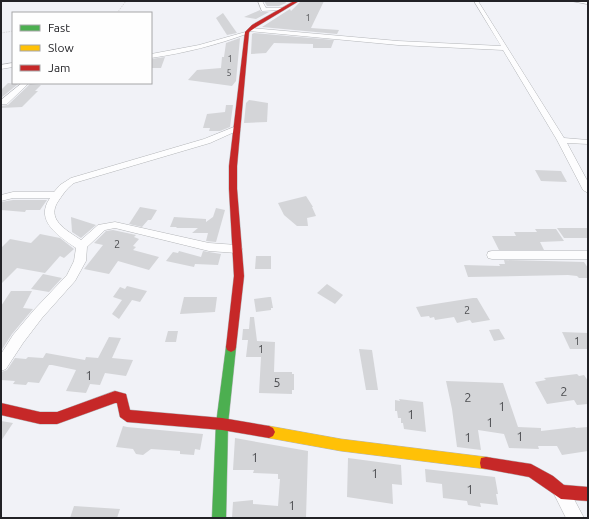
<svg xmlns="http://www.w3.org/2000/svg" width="589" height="519" viewBox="0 0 589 519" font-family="Ubuntu,sans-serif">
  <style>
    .building { fill: #d4d5d8 }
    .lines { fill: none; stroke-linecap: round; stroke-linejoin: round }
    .street-casing { stroke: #b4b6b9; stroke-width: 1 }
    .fast-casing { stroke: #b4b6b9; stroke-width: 1 }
    .slow-casing { stroke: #b4b6b9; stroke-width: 1 }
    .jam-casing { stroke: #b4b6b9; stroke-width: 1 }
    .path { stroke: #dadadc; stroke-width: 1; stroke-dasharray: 1.5 1; stroke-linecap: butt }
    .street { fill: #fdfdfe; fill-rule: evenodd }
    .fast { fill: #4caf50; fill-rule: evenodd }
    .slow { fill: #ffc107; fill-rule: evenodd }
    .jam { fill: #c62828; fill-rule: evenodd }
    .labels { text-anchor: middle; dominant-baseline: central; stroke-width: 4; stroke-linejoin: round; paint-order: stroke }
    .far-number-label { font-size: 9px; fill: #4e4f52 }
    .number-label { font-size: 11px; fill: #4e4f52 }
    .near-number-label { font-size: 13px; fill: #4e4f52 }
  </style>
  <rect width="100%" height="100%" fill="#f1f2f7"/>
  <g class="building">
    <polygon points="264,1 285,1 286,3 279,6 267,6"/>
    <polygon points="301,1 324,1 311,28 339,30 337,34 262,27 290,9 291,11"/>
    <polygon points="260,10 261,12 269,12 256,19 244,17"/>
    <polygon points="223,13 237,33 227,35 216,18"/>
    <polygon points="254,33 334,40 331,48 313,48 313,44 274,43 266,53 251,54 252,34"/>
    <polygon points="240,38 236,81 232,86 188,80 197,70 221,68 222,57 224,57 226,43"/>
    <polygon points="165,57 161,68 151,68 151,59"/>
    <polygon points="8,83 18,84 1,98 1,90"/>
    <polygon points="30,84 41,85 35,91 38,91 22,107 1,108 1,106 8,105"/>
    <polygon points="249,100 268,103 267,122 244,123 246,103"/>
    <polygon points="226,105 233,105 230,127 220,131 209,131 210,128 203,128 207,114 225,112"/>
    <polygon points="535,170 561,171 567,182 541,181"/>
    <polygon points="306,196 313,207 312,207 316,216 307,218 308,226 297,226 284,215 278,203"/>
    <polygon points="13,200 47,200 40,210 26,210 25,212 1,210 1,202"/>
    <polygon points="140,207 157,210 151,220 148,220 142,227 129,224"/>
    <polygon points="216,208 225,210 216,242 206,241 208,233 192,233 198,228 176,228 177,227 170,227 174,217 206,219 206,222 213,217"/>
    <polygon points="71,217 96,225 81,238 72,232"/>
    <polygon points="557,228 588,228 588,238 564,238"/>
    <polygon points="535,229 556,229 564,241 540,242 544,250 499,250 492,236 516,236 514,232 537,232"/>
    <polygon points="113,230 136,235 134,237 139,239 133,246 136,247 133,250 159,257 149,270 118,261 109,274 84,269 103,245 94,243 106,231"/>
    <polygon points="40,234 60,238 74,249 64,258 60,256 45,273 17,268 1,284 1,248 10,239 31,243"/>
    <polygon points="179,251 201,257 203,251 221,254 218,265 195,264 194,267 166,261 173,252 178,253"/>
    <polygon points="256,256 271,256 271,269 255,269"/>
    <polygon points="504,260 584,262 588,268 588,278 579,278 577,276 568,275 468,277 464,265 500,266 499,264 505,264"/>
    <polygon points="43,274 62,278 49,292 31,289"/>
    <polygon points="327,284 343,295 335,304 317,293"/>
    <polygon points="127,286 147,291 140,302 132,300 119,319 112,314 122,300 113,297 120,287 125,289"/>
    <polygon points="11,291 32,291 23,308 33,309 12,334 1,351 1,306"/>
    <polygon points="184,297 217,297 215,312 180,314"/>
    <polygon points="269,297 271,297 273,308 271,308 271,310 256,312 254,299"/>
    <polygon points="473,298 477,298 490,320 472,323 470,320 457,323 454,317 435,320 434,317 430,318 429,316 421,317 416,307"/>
    <polygon points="250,317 254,317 257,341 275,342 274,372 292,372 292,374 294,374 294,390 292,390 292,394 259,393 261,357 246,357 248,340 242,340 243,329 249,329"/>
    <polygon points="499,329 505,339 494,341 489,330"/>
    <polygon points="168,331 178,331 176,342 165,342"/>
    <polygon points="562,332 588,333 588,349 570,349"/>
    <polygon points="109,337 121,338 112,358 133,360 126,376 105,373 100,385 90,384 86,393 66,391 76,370 52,365 49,365 39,383 28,382 26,385 13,384 15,381 1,380 1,372 7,370 15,358 26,359 28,357 43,358 46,353 85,360 86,357 98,358"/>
    <polygon points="359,349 372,350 378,390 366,390"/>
    <polygon points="577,374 579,376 584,375 588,381 588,404 577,405 574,400 547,404 535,382 546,380 544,378"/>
    <polygon points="446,381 503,383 518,427 541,428 541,431 575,427 576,428 588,427 588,451 562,455 557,446 538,446 539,449 509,448 504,434 478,430 481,450 457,447 452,409"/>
    <polygon points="399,399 423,402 426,432 404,429 403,423 401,423 401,418 398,418 397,411 395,411 395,400 400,401"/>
    <polygon points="1,421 13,423 1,441"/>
    <polygon points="123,426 127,427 203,434 200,450 195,449 194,455 180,454 180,451 151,449 143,455 136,454 133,449 116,447"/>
    <polygon points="235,438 308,451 306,518 232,518 233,502 253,500 253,504 278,506 280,479 278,479 278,474 253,473 254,470 233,470"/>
    <polygon points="348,458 401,465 402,485 392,484 393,504 347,497"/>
    <polygon points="425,469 495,477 498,494 496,494 498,505 480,503 481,507 468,505 467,501 443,498 442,484 426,482"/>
    <polygon points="74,506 120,509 117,518 70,518"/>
  </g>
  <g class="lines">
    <g class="street-casing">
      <g id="street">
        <polygon points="258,1 262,1 266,8 282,8 284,9 282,10 262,11"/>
        <path d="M474,1H478L564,138L588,140V144L567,143L588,182V193L583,190L557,140L503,50L398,45L249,31V33C217,45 185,53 151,58V54L199,45L249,31L251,28L398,41L501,46Z"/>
        <polygon points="571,1 588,2 588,4"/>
        <polygon points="13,63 13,67 1,69 1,65"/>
        <polygon points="22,83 29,83 7,104 1,104 1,100"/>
        <path d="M234,127H237L241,129L210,143L74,183C67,188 64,193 59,200C45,219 66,230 81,240L98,225L115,222L209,243L237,245L241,246L242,249L241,252L237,253L209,251L115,228L105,230L87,247L86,261L75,281L42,318L23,343L6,369L1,371V354L13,335L34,310L67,275L74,261L76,248C59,236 34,221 50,198H13L1,201V195L13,192H54L60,185L71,178L204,139Z"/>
        <polygon points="492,251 588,251 588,259 492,259 488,258 487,255 488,252"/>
        <polygon points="561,484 567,486 584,518 566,518 553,492 555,486"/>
      </g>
    </g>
    <g class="fast-casing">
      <polygon id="fast" points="231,342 235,344 236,347 228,424 226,518 212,518 216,424 226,347 227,344"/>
    </g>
    <g class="slow-casing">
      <polygon id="slow" points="269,426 341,439 486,457 491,458 492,463 491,468 486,469 341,451 269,438 265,436 263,432 265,428"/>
    </g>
    <g class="jam-casing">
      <g id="jam">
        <polygon points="294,1 299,1 256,27 249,32 237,166 237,189 244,276 236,347 235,350 231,352 227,350 226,347 234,276 229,189 229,166 245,32 252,25"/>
        <polygon points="115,391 126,394 130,410 222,418 269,426 273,428 275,432 273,436 269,438 222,430 127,422 120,417 117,403 115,403 57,424 40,424 1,415 1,403 40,412 57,412"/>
        <polygon points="486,457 531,464 553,476 564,485 588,487 588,501 561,499 529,477 481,468 480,463 481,458"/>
      </g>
    </g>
    <g class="path">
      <polyline points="117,13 126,1"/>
      <polyline points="1,33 13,31"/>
    </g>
    <use href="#street" class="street"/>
    <use href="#fast" class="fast"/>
    <use href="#slow" class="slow"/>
    <use href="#jam" class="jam"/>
  </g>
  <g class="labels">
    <g class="far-number-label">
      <text x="308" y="18">1</text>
      <text x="230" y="59">1</text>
      <text x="229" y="73">5</text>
    </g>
    <g class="number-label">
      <text x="117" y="244">2</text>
      <text x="467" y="310">2</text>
      <text x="577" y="341">1</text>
      <text x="261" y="349">1</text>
    </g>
    <g class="near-number-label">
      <text x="89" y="375">1</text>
      <text x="277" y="382">5</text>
      <text x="564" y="391">2</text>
      <text x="468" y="397">2</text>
      <text x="502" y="406">1</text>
      <text x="411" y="414">1</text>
      <text x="490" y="422">1</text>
      <text x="520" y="436">1</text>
      <text x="468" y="437">1</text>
      <text x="255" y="457">1</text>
      <text x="375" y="473">1</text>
      <text x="470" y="489">1</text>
      <text x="292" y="505">1</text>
    </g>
  </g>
  <rect width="589" height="519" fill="none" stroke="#222226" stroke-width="4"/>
  <rect x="12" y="12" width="140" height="72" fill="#fefefe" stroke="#a6a6a8"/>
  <rect x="20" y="25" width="20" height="6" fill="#4caf50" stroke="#a6a6a8"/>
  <text x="48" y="32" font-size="12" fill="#222226">Fast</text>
  <rect x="20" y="45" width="20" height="6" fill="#ffc107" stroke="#a6a6a8"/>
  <text x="48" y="52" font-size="12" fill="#222226">Slow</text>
  <rect x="20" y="65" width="20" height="6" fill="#c62828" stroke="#a6a6a8"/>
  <text x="48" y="72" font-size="12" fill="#222226">Jam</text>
</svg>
